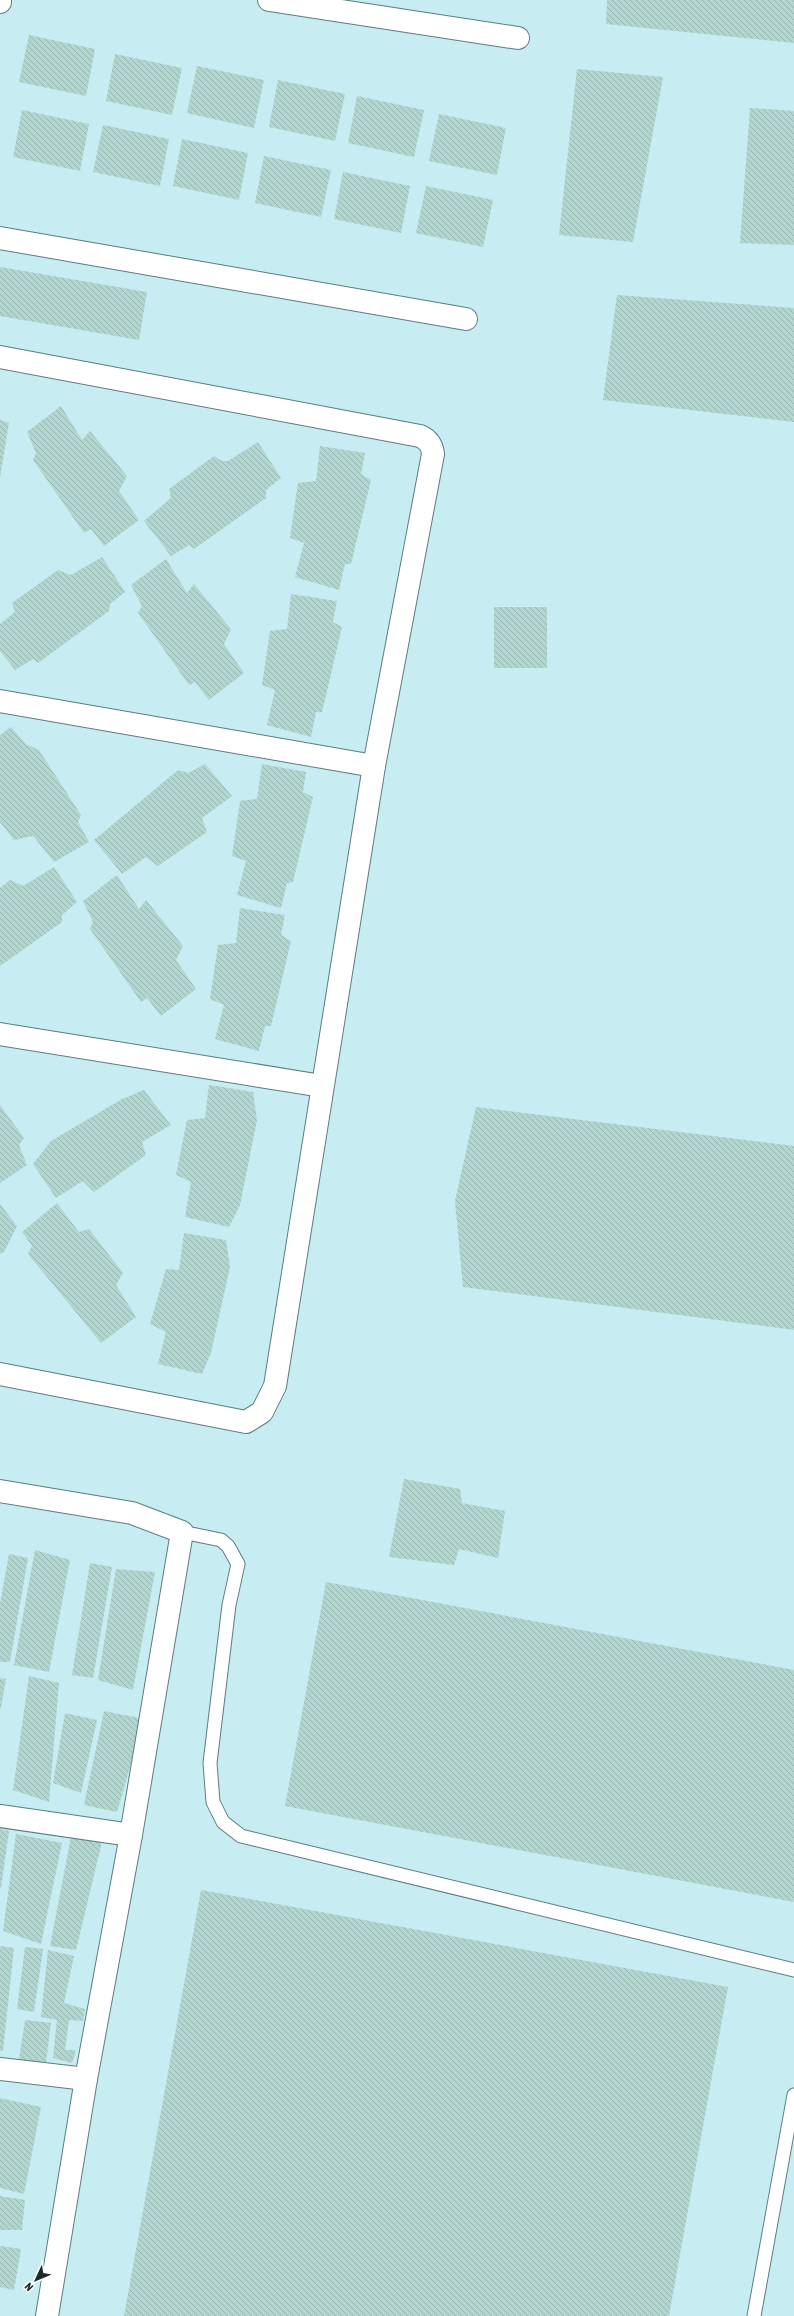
<svg xmlns="http://www.w3.org/2000/svg" width="794" height="2316" viewBox="0 0 794 2316" font-family="'Asap Condensed',sans-serif">
  <style>
    .building { fill: url(#building-back-hatch) }
    .lines { fill: none; stroke-linecap: round; stroke-linejoin: round }
    .lane-casing { stroke: #5b7d81; stroke-width: 15 }
    .street-casing { stroke: #5b7d81; stroke-width: 24 }
    .lane { stroke: #fff; stroke-width: 13 }
    .street { stroke: #fff; stroke-width: 22 }
  </style>
  <defs>
    <pattern id="building-back-hatch" width="6" height="6" patternUnits="userSpaceOnUse"><rect width="6" height="6" fill="#b2d6cf"/><path d="M-1 5l2 2M0 0l6 6M5-1l2 2" fill="none" stroke="#98b8b2"/></pattern>
  </defs>
  <rect width="100%" height="100%" fill="#c7ecf1"/>
  <g class="building">
    <polygon points="607,0 794,0 794,43 606,24"/>
    <polygon points="29,35 95,49 86,96 19,82"/>
    <polygon points="115,54 182,68 172,115 106,101"/>
    <polygon points="197,66 264,80 254,128 187,113"/>
    <polygon points="577,69 663,77 633,242 559,235"/>
    <polygon points="278,80 345,94 335,141 269,127"/>
    <polygon points="357,96 424,110 414,157 348,143"/>
    <polygon points="750,108 794,111 794,245 740,243"/>
    <polygon points="22,110 89,124 80,171 13,157"/>
    <polygon points="439,114 506,128 497,175 429,161"/>
    <polygon points="103,125 169,139 160,186 93,172"/>
    <polygon points="182,139 248,153 239,200 173,186"/>
    <polygon points="264,156 331,170 321,217 255,203"/>
    <polygon points="343,172 410,186 401,233 334,219"/>
    <polygon points="426,186 493,200 483,247 416,233"/>
    <polygon points="0,267 147,292 139,340 0,316"/>
    <polygon points="617,295 794,308 794,422 603,400"/>
    <polygon points="61,406 82,440 90,431 127,476 119,491 139,520 104,546 91,529 84,533 33,460 36,453 27,432"/>
    <polygon points="0,420 9,423 0,478"/>
    <polygon points="258,442 281,478 266,490 266,498 194,549 189,545 171,556 144,521 171,498 169,489 214,456 222,461 228,461"/>
    <polygon points="320,446 365,453 361,474 371,480 351,564 345,564 339,590 295,577 304,543 290,538 298,483 316,481"/>
    <polygon points="102,557 125,592 110,604 109,611 38,663 33,659 15,670 0,651 0,624 15,612 12,603 58,570 71,575"/>
    <polygon points="166,559 187,593 194,584 231,629 224,644 244,673 209,700 195,682 189,685 138,613 142,606 131,585"/>
    <polygon points="291,594 337,601 333,622 342,627 322,712 316,712 311,737 267,725 275,690 262,685 270,631 287,629"/>
    <rect x="494" y="607" width="53" height="61"/>
    <polygon points="11,727 26,744 39,750 81,815 78,822 89,842 54,862 33,836 14,840 0,822 0,735"/>
    <polygon points="205,764 232,796 202,818 207,832 158,866 146,857 122,874 94,840 178,770 188,773"/>
    <polygon points="262,764 306,772 303,792 313,797 293,882 287,883 281,908 237,895 246,861 232,856 240,801 257,799"/>
    <polygon points="54,867 77,902 62,915 62,922 0,966 0,888 10,880 23,886"/>
    <polygon points="117,875 139,909 146,900 183,946 176,960 196,989 161,1016 147,998 141,1002 90,929 93,922 83,901"/>
    <polygon points="240,908 285,915 281,935 291,941 271,1026 265,1026 259,1051 215,1039 224,1005 210,999 218,945 236,943"/>
    <polygon points="209,1085 253,1092 257,1120 240,1205 229,1227 185,1217 191,1182 176,1175 187,1120 205,1118"/>
    <polygon points="144,1090 171,1125 142,1142 146,1155 94,1192 83,1181 56,1198 33,1164 51,1141 122,1099"/>
    <polygon points="0,1105 24,1138 19,1145 27,1165 0,1183"/>
    <polygon points="476,1107 794,1146 794,1330 463,1287 455,1201"/>
    <polygon points="57,1203 79,1232 89,1229 123,1273 116,1285 136,1317 101,1343 28,1254 32,1246 22,1232"/>
    <polygon points="0,1204 17,1226 4,1252 0,1254"/>
    <polygon points="184,1233 226,1240 230,1267 211,1353 202,1374 158,1364 166,1332 150,1324 166,1269 179,1270"/>
    <polygon points="404,1479 460,1489 462,1503 505,1511 498,1558 459,1549 454,1565 389,1557"/>
    <polygon points="35,1550 70,1560 49,1672 14,1665"/>
    <polygon points="9,1554 28,1558 10,1662 0,1662 0,1604"/>
    <polygon points="90,1563 112,1567 93,1678 72,1675"/>
    <polygon points="116,1569 155,1572 133,1690 98,1680"/>
    <polygon points="326,1582 794,1670 794,1902 285,1806"/>
    <polygon points="29,1676 59,1683 49,1802 13,1790"/>
    <polygon points="0,1678 6,1679 1,1708 0,1708"/>
    <polygon points="104,1711 144,1719 117,1812 84,1805"/>
    <polygon points="65,1713 97,1720 81,1793 53,1783"/>
    <polygon points="0,1829 9,1831 1,1888 0,1888"/>
    <polygon points="16,1834 62,1843 41,1944 3,1931"/>
    <polygon points="71,1837 102,1842 76,1950 50,1946"/>
    <polygon points="201,1890 728,1987 669,2316 124,2316"/>
    <polygon points="0,1946 14,1948 3,2051 0,2051"/>
    <polygon points="25,1947 43,1949 34,2012 17,2009"/>
    <polygon points="48,1950 74,1956 64,2003 85,2009 83,2021 69,2020 65,2050 76,2050 72,2063 53,2058 57,2020 41,2017"/>
    <polygon points="25,2020 51,2023 45,2070 18,2066"/>
    <polygon points="0,2098 41,2107 24,2194 0,2188"/>
    <polygon points="0,2196 25,2200 22,2230 0,2230"/>
    <polygon points="0,2246 21,2249 14,2290 0,2287"/>
  </g>
  <g class="lines">
    <g class="lane-casing">
      <g id="lane">
        <polyline points="182,1532 221,1540 228,1546 238,1564 229,1605 210,1763 213,1802 223,1822 241,1836 794,1970"/>
        <polyline points="754,2316 794,2095"/>
      </g>
    </g>
    <g class="street-casing">
      <g id="street">
        <polyline points="269,0 518,38"/>
        <polyline points="0,2 0,0"/>
        <polyline points="0,238 466,319"/>
        <path d="M0,357L420,436C429,440 432,445 433,454L374,766L275,1386L262,1412L246,1422L0,1374"/>
        <polyline points="0,701 374,766"/>
        <polyline points="0,1034 322,1086"/>
        <polyline points="0,1491 132,1513 182,1532 131,1835 86,2079 47,2316"/>
        <polyline points="0,1816 131,1835"/>
        <polyline points="0,2069 86,2079"/>
      </g>
    </g>
    <use href="#lane" class="lane"/>
    <use href="#street" class="street"/>
  </g>
  <g transform="translate(36 2280) rotate(226)" stroke="#ffffff" stroke-width="3" paint-order="stroke">
  <path d="M0-3L7 15L0 10L-7 15Z" fill="#1c2a2c"/>
  <text y="-6" font-size="11" font-weight="bold" text-anchor="middle" fill="#1c2a2c">N</text>
  </g>
</svg>
